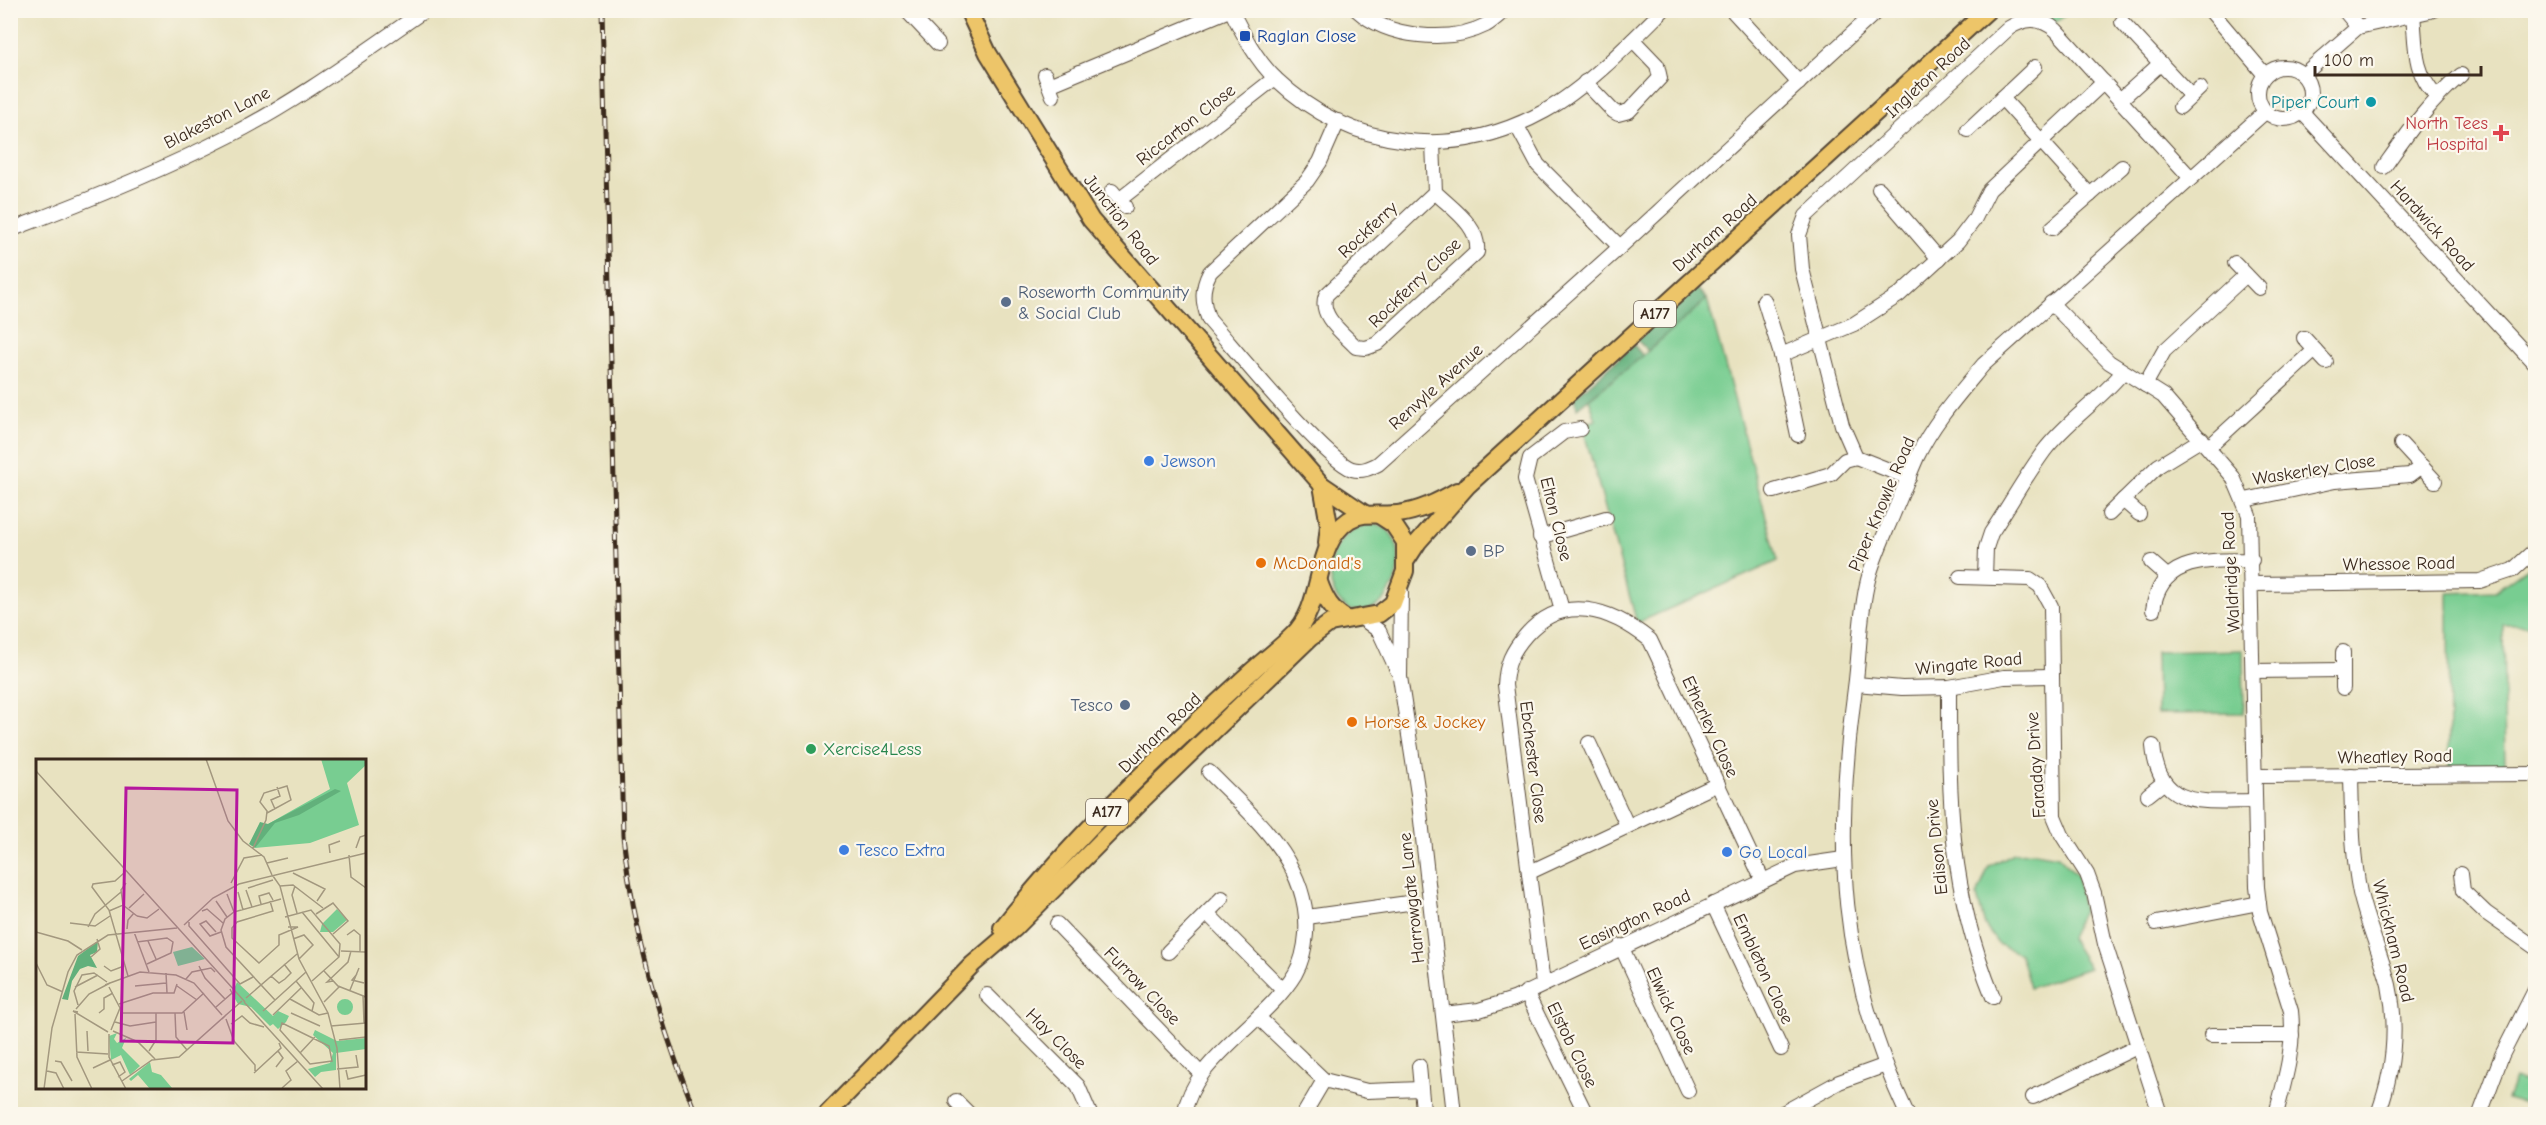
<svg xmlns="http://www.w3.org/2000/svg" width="2546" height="1125" viewBox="0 0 2546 1125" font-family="'Comic Neue',sans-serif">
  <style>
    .green { fill: #78cd91; stroke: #5a7c58; stroke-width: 1.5 }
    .forest { fill: #62b07b; stroke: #4e6d4c; stroke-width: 1.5 }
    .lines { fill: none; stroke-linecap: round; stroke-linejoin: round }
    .minor-casing { stroke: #554636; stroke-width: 16 }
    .major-casing { stroke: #554636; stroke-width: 20 }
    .minor { stroke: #fff; stroke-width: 14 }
    .major { stroke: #edc569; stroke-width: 16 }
    .rail-casing { stroke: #3b2a1e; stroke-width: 5 }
    .rail { stroke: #fbf7ec; stroke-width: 3; stroke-dasharray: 9; stroke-linecap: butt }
    .transit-dot { fill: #1a4fb4; stroke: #fbf7ec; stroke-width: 2 }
    .culture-dot { fill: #0f9aa8; stroke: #fbf7ec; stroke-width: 2 }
    .health-dot { fill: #e0444e; stroke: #fbf7ec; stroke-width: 2 }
    .service-dot { fill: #5c6f8a; stroke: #fbf7ec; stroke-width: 2 }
    .shop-dot { fill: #3f7fe0; stroke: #fbf7ec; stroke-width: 2 }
    .food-dot { fill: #e8710a; stroke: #fbf7ec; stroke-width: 2 }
    .leisure-dot { fill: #2e9e5b; stroke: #fbf7ec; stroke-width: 2 }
    .labels { text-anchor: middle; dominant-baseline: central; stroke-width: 4.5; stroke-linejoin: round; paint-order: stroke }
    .shield { fill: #fbf7ec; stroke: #75685c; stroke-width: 1.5 }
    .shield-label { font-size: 16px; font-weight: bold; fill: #3b2a1e }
    .transit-label { font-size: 18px; fill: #164399; stroke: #fbf7ec; text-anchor: start }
    .street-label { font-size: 18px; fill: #3b2a1e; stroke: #fbf7ec }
    .culture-label { font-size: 18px; fill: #0d838f; stroke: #fbf7ec; text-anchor: end }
    .health-label { font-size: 18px; fill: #be3a42; stroke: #fbf7ec; text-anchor: end }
    .service-label { font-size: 18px; fill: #4e5e75; stroke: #fbf7ec; text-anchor: start }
    .shop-label { font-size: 18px; fill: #366cbe; stroke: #fbf7ec; text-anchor: start }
    .food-label { font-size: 18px; fill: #c56008; stroke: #fbf7ec; text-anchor: start }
    .leisure-label { font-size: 18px; fill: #27864d; stroke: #fbf7ec; text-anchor: start }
    .inset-road { fill: none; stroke: #a3987f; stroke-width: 1.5 }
    .view { fill: #b5179e; fill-opacity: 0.15; stroke: #b5179e; stroke-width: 3 }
    .inset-edge { fill: none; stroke: #3b2a1e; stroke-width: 3 }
  </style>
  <rect width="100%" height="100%" fill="#fbf7ec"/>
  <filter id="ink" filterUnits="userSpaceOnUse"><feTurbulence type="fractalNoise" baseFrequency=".0167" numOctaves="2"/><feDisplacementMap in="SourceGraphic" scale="12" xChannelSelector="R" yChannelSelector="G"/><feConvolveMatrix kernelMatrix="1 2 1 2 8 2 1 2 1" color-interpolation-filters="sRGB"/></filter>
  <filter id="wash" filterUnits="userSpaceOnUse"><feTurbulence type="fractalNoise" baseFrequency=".008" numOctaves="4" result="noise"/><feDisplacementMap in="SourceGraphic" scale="24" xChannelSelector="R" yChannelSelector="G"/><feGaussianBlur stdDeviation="1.35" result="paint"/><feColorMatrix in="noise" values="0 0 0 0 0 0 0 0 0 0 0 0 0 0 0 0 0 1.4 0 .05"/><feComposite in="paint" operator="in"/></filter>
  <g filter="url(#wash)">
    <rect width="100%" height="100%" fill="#e8e2c0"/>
    <g class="green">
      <polygon points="1977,11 2071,11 2056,22 2002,16"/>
      <polygon points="1707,299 1778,561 1637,623 1582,425 1596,420 1589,399 1648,351"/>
      <path d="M1377,524C1411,535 1401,595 1373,608C1365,612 1357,611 1349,610C1312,584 1332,523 1377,524Z"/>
      <polygon points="2530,566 2535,571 2535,625 2503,625 2505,767 2449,769 2448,593 2495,591"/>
      <polygon points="2243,650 2244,713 2157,714 2156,652"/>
      <polygon points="2035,852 2058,856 2077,875 2083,911 2070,938 2089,968 2030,988 2020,954 1998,944 1985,926 1977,896 1989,866 2014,853"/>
      <polygon points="2515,1078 2535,1087 2535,1107 2507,1099"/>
    </g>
    <g class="forest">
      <polygon points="1695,287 1707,299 1648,351 1637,340"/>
      <polygon points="1634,345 1643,356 1577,408 1575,397"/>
    </g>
  </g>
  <g filter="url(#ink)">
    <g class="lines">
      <g class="minor-casing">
        <g id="minor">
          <polyline points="906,10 938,44"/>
          <path d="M1231,10C1243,34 1256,60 1276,79C1352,151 1455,161 1545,111C1585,89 1630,43 1663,10"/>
          <path d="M1357,10C1388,38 1449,44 1486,25C1493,21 1499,15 1505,10"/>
          <polyline points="1732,10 1799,83"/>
          <polyline points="2210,10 2265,75"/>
          <polyline points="2344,10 2358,27"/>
          <path d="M2413,14C2416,45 2413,72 2436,96"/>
          <polyline points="2122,22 2191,96"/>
          <circle cx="2284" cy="93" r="26"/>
          <polyline points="1045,75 1053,96"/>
          <polyline points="2303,75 2358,27 2434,10"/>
          <polyline points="1585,82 1613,111 1618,114 1629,111 1660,78 1657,65 1633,40"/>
          <polyline points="1049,85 1229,10"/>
          <polyline points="2002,98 2090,195"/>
          <polyline points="2120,100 2161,63"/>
          <polyline points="2180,107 2200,88"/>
          <polyline points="2302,112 2536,365"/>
          <path d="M1338,121L1320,162L1307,181L1210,272C1201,289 1202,302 1209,320C1234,348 1324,459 1352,469C1362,472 1370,468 1378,464L1620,247L1878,10"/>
          <polyline points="1517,126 1538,165 1620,247"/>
          <polyline points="1968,130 2035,67"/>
          <path d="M1433,143L1435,192C1452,209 1480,226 1477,252L1377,344L1366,348L1356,347C1343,333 1318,316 1326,295L1435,192"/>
          <path d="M2384,167C2408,133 2429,102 2461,75"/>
          <polyline points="1879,189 1939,259"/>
          <polyline points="1112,191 1125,207"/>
          <polyline points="1119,200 1275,78"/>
          <polyline points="2052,228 2122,167"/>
          <path d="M10,230C84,202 159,172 229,136C298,101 361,54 425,10"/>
          <polyline points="2235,263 2259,288"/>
          <polyline points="1764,300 1781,355 1798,435"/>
          <path d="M2051,303L2109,362L2163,396L2233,477L2249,515L2257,887L2260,912L2291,1011C2295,1047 2285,1080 2276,1114"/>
          <polyline points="2304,338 2326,362"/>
          <polyline points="1781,355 1854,324 1899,295 1958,241 1974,220 1989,190 2104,82"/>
          <polyline points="2145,385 2164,351 2246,275"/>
          <polyline points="2401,444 2435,481"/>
          <polyline points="2209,447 2315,350"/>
          <path d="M1909,478L1856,457L1842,425L1802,269L1799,235L1806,216L2009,28C2026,17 2040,17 2056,30L2190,177"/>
          <polyline points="1774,491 1831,474 1845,460 1856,457"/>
          <polyline points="2123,500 2139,514"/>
          <polyline points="2245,500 2335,481 2410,475 2422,466"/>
          <polyline points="2109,514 2158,466 2202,439"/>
          <polyline points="1540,537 1606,518"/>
          <polyline points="2151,562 2168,577"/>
          <polyline points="1960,577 2030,579 2040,586 2051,606 2054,816 2062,835 2087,874 2094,893 2105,944 2160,1114"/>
          <path d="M1985,577L1986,548L1991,533C2009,506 2025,477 2044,451C2066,422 2099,401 2122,373"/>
          <polyline points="2253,584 2480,581 2513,570 2536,549"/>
          <polyline points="1401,592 1400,677 1418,794 1454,1114"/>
          <polyline points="1562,610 1525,479 1530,458 1564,432 1580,429"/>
          <path d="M2153,610C2160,555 2211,561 2252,560"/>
          <polyline points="1363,619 1379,631 1397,670"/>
          <polyline points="2343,652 2343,688"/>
          <polyline points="2253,671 2343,670"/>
          <polyline points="1856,684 1902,688 1949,687 2004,677 2050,676"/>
          <path d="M1949,687C1949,802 1949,888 1993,997"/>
          <polyline points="1589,743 1627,825"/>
          <path d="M2153,746C2159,811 2204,801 2255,801"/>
          <path d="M2351,775C2352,815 2352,854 2360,893C2367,924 2381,954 2389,985C2398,1028 2393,1073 2378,1114"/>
          <polyline points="2255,776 2536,774"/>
          <polyline points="2148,795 2163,783"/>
          <polyline points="1530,872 1718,784"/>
          <polyline points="2461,874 2463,891 2486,913 2536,948"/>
          <polyline points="1713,904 1781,1049"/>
          <polyline points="1207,913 1283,990"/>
          <polyline points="1307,917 1408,903"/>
          <polyline points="2156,923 2259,903"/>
          <polyline points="1057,924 1200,1073"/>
          <polyline points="1621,946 1688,1091"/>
          <polyline points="1168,952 1222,898"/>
          <path d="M1543,984L1505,685C1506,664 1512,651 1526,635C1563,592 1611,609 1650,640L1762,879"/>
          <polyline points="1526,992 1586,1114"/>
          <polyline points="987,995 1078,1086 1090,1114"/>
          <polyline points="1443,1014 1479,1010 1514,999 1795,866 1843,859"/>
          <polyline points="1258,1017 1324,1080 1367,1091 1421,1089"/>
          <polyline points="2211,1035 2292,1035"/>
          <polyline points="1419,1066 1423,1110"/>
          <polyline points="2033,1097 2137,1047"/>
          <polyline points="956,1101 969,1114"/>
          <path d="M1184,1114C1191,1079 1215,1058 1240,1034C1259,1016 1281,997 1295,974C1302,962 1305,947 1306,934C1311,865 1254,817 1209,772"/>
          <polyline points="1304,1114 1324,1080"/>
          <polyline points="1781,1114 1839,1082 1886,1065"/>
          <path d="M1907,1114C1838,967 1834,847 1855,688C1860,652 1859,615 1868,580C1874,556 1885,534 1894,512C1902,494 1909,475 1917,457C1933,423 1959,394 1983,365L2265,112"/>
          <polyline points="2480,1114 2502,1055 2536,988"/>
        </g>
      </g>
      <g class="major-casing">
        <g id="major">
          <polyline points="968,10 988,53 1091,220 1322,485 1365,514"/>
          <polyline points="1322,485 1329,525 1327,543"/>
          <polyline points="1407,559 1418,542 1468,485 1988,10"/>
          <path d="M1319,582C1325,599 1331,610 1347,619"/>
          <path d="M1002,928C1076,835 1164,751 1252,671C1265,659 1280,648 1293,635C1326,603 1312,545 1349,520C1363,511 1382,516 1398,514C1420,511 1438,502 1457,491"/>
          <polyline points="827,1114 973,964 1014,929 1142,800 1310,638 1330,623 1379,614 1393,603 1405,571 1405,542 1393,524 1379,515"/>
        </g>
      </g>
      <use href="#minor" class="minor"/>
      <use href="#major" class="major"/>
      <g class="rail-casing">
        <path id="rail" d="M602,10L623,836C634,935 659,1022 696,1114"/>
      </g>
      <use href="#rail" class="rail"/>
    </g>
  </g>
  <rect class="transit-dot" x="1239" y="30" width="12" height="12" rx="3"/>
  <circle class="culture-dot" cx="2371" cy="102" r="6"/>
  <path class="health-dot" d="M2498 124h6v6h6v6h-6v6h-6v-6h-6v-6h6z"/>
  <g class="service-dot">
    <circle cx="1006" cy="302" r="6"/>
    <circle cx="1471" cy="551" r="6"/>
    <circle cx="1125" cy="705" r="6"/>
  </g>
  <g class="shop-dot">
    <circle cx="1149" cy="461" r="6"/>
    <circle cx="844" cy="850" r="6"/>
    <circle cx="1727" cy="852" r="6"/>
  </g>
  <g class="food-dot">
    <circle cx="1261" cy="563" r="6"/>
    <circle cx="1352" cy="722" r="6"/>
  </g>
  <circle class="leisure-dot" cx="811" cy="749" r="6"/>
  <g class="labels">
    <g class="shield">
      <rect x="1634" y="301" width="42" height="26" rx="4.5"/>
      <rect x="1086" y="799" width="42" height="26" rx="4.5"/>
    </g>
    <g class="shield-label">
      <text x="1655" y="314">A177</text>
      <text x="1107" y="812">A177</text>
    </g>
    <g class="transit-label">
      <text x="1257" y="36">Raglan Close</text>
    </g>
    <g class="street-label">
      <text transform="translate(1928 78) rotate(-43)">Ingleton Road</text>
      <text transform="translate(217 118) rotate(-27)">Blakeston Lane</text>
      <text transform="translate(1186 125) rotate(-38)">Riccarton Close</text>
      <text transform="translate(1121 220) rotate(52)">Junction Road</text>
      <text transform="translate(2432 226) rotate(48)">Hardwick Road</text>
      <text transform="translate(1368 230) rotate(-43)">Rockferry</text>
      <text transform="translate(1715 233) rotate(-42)">Durham Road</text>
      <text transform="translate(1415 283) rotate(-44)">Rockferry Close</text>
      <text transform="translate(1436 387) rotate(-42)">Renvyle Avenue</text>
      <text transform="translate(2314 470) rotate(-9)">Waskerley Close</text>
      <text transform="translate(1882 504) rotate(-67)">Piper Knowle Road</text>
      <text transform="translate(1556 519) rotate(76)">Elton Close</text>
      <text transform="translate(2399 564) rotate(-1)">Whessoe Road</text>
      <text transform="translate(2231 572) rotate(-93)">Waldridge Road</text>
      <text transform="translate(1969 664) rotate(-6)">Wingate Road</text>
      <text transform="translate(1710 727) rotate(65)">Etherley Close</text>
      <text transform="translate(1160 733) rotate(-44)">Durham Road</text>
      <text transform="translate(2395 757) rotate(-1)">Wheatley Road</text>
      <text transform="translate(1533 762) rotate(83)">Ebchester Close</text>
      <text transform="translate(2036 765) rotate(-94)">Faraday Drive</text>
      <text transform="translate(1937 847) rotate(-96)">Edison Drive</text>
      <text transform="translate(1412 898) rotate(-96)">Harrowgate Lane</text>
      <text transform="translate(1635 920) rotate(-25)">Easington Road</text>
      <text transform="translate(2393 941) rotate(76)">Whickham Road</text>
      <text transform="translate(1763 969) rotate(65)">Embleton Close</text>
      <text transform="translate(1142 986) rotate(46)">Furrow Close</text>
      <text transform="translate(1671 1011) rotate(65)">Elwick Close</text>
      <text transform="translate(1056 1039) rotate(45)">Hay Close</text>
      <text transform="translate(1572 1045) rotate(64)">Elstob Close</text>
    </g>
    <g class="culture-label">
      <text x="2359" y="102">Piper Court</text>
    </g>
    <g class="health-label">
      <text x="2488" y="123">North Tees<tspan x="2488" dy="21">Hospital</tspan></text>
    </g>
    <g class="service-label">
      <text x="1018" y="292">Roseworth Community<tspan x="1018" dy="21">&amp; Social Club</tspan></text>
      <text x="1483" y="551">BP</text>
      <text x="1113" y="705" text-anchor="end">Tesco</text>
    </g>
    <g class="shop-label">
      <text x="1161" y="461">Jewson</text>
      <text x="856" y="850">Tesco Extra</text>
      <text x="1739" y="852">Go Local</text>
    </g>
    <g class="food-label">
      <text x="1273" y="563">McDonald's</text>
      <text x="1364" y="722">Horse &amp; Jockey</text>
    </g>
    <g class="leisure-label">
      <text x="823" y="749">Xercise4Less</text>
    </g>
  </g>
  <g transform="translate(36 759)">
    <rect width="330" height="330" fill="#e8e2c0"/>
    <path d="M285,0H330V6L311,24L323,66L274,84L219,89L232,65L294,30ZM301,150L311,161L297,173H284L286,165ZM156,188L169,200L142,207L137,193ZM201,223L237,257L242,252L253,257L250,263L242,270L237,265L234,267L215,248L202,245L196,235ZM301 248a8 8 0 1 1 16 0a8 8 0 1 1-16 0ZM279,271L301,282L330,279V290L300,294V311L285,313L279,318L272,310L294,304L297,294L277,276ZM81,274L78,280L81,284L90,279L86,289L104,307L94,316L85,296L75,301L73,277ZM114,303L116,313L125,316L136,329L142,330H114L102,316L95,322L93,320Z" fill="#78cd91"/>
    <path d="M299,30L305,32L263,56L239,64L219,89L213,85L224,63L232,65ZM62,182L61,193L54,196L61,209L52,207L44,210L36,222L32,241L26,240L42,197Z" fill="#62b07b"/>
    <path class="inset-road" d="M170,0L192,62L207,82L228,98L236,116M0,12L209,243M239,50L235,41L244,37L241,28M217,89L230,61L231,52L224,43L228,34L251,27L255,41L231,54M320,89L324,78L330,76M294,94L293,86L304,82M313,96L315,118L330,129M231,104L252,99M88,114L79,122L57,125L56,128L73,151L92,217M257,114L289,130L281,142M237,117L244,127L263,200L292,254L301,289L304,330M195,124L208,99L226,96M244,127L257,126L287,149M259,127L256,136L261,154M212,129L237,121M210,131L216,148M202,133L207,151M191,135L198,153M180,142L191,158M234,142L237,152L201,163L196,169V179L223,204L243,186V176L262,168H252M225,145L223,137L233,134L237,141M87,146L85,131L90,124M93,149L108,135M73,152L87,146L101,157M166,152L171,150L187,164M266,153L303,198M280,155L297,144L312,162L297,175M101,157L111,159L123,150M249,158L275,151L304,185L303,198L276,222M153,163V167L204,225L217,218M34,164L59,167L74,157M148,166L177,139L203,125L330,94M52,168L59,155L85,133M91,170L92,161L98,154M0,173L32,182L46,191M98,173L113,213M180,173L170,162L164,165L174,177L185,173M311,176L318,171L324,176V193M257,180L268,176L277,186L263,200M112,182L120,200M101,183L131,179L137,183L135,194L111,205M305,192L330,193M55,198L64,190L61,180M0,204L11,226L27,233M68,207L75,212L88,207M163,207L169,219L189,240M288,212L302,227L330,238M130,214L131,234M321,215L316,221L328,224M235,217L243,224L249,220L255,214L248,205M150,220L156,213L175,209L179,213M260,222L278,244L276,252M297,222L291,223L312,203L315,192M74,224L104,213L140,216L158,224L186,256M99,227L130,224M141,227L161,241M39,228L62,216M73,228L84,249L75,271M314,231L323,209M327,236L328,264M210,239L261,195M254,240L283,256L292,254M239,241L190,188L185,171L189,160L198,153L245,140M208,243L287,330M288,243L304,227M83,245L117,234H138L141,225M42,246L38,232L46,216L58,214L71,223M180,248L196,234L194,230M40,250L53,235L74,224L69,226M227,252L270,213M42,253L37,252L72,273M148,253L151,271M63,254L68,250V239L77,234M84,254H146L168,234M139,254L140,278L151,291M255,254L284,267M39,255L41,298L56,330M190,256L206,242M237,256L265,229M190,260L198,282L219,306V312M79,263L94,267L120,263M246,264L293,287L296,302L274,305L244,271ZM195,265L206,257L214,264L228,268M295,267L330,264M51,272L52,292M77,272L102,283L119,300M73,275V298L90,330M303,281L330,278M113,292L120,281V254M40,293L72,295M264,294L279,278M19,302L25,303L36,322M76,306L84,303L89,313L82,318M240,308L247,299L242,292M57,309L74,301M301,310L322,308L320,296M310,311L312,320L330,316M11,312L20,314L28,330M218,314L245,289L243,284M86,322L116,301L143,298L190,256L186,260M246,329L255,321L250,312L262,302M8,330L16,269L32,213L41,196L72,176L141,169"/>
    <path class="view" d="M90,29L201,31L197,284L85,282Z"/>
    <rect width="330" height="330" class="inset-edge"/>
  </g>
  <rect width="2546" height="1125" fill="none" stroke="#fbf7ec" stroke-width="36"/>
  <path d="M2315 66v9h166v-9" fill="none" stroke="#3b2a1e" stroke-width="3"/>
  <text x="2324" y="66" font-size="18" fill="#3b2a1e" stroke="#fbf7ec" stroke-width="4.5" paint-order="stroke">100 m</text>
</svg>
